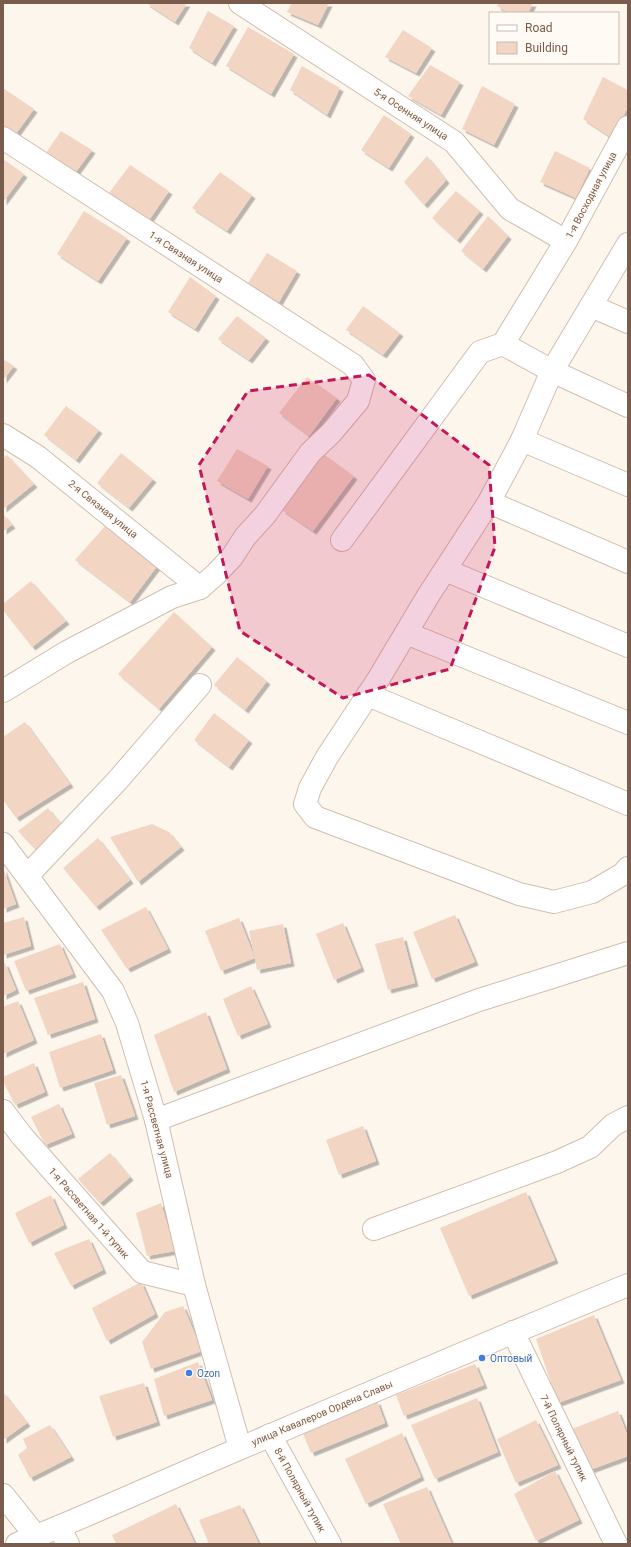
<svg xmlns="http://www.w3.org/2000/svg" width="631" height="1547" viewBox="0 0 631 1547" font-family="Roboto,sans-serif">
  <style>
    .building { fill: #f3d5c3; filter: url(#shadow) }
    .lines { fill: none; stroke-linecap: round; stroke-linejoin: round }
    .minor-casing { stroke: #d1beb0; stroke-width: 24 }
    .minor { stroke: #fff; stroke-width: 22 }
    .marked { fill: #c2185b; fill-opacity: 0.2; stroke: #c2185b; stroke-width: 3; stroke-dasharray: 8 5; stroke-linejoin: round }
    .shop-dot { fill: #3f7fe0; stroke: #fffaf3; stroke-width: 1.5 }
    .labels { text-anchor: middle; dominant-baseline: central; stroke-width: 3; stroke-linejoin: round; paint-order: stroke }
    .street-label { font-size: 10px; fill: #7a5c4d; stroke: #fffaf3 }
    .shop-label { font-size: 10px; fill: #366cbe; stroke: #fffaf3; text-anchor: start }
  </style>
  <defs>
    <filter id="shadow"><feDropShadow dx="3.5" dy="3.5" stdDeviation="0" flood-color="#0004"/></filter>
  </defs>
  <rect width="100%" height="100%" fill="#fdf6ec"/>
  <g class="building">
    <polygon points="146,3 187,3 175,22"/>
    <polygon points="292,3 329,3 318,25 287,12"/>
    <polygon points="498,3 533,3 528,13 509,13 497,6"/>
    <polygon points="208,11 234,26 212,63 189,48"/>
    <polygon points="248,27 294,54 271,94 226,66"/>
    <polygon points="403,30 432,48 416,73 385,57"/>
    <polygon points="430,65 460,82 441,115 408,96"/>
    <polygon points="302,66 340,88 327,115 290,90"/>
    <polygon points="603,77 628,90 628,107 612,138 583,119"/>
    <polygon points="482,86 515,104 494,145 462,129"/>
    <polygon points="3,88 34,109 15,135 3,128"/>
    <polygon points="384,115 411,134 389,168 361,150"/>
    <polygon points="61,131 92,150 73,176 43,157"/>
    <polygon points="555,151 590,168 576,198 540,182"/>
    <polygon points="427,156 446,180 424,205 404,182"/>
    <polygon points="3,159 24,174 3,202"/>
    <polygon points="130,165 169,191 147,223 106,197"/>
    <polygon points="220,172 252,195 227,231 192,208"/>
    <polygon points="456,191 480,211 457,240 432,218"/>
    <polygon points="84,211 127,238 98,281 57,254"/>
    <polygon points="488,216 508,236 483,269 461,251"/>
    <polygon points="267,253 297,271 279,302 248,283"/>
    <polygon points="190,277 216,296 195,329 168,312"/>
    <polygon points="363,306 400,333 383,355 346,330"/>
    <polygon points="237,316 266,338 249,360 218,339"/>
    <polygon points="3,359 14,366 3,380"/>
    <polygon points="307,377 337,398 309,436 279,413"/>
    <polygon points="66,406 99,430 76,460 44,435"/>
    <polygon points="237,449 268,466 248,499 217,481"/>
    <polygon points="121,453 153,479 129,508 97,483"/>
    <polygon points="322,453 354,476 313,531 282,510"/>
    <polygon points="7,455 34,484 3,509 3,458"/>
    <polygon points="3,514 12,525 3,531"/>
    <polygon points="106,525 158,565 130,602 75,560"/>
    <polygon points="31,581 66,621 32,647 3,610 3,604"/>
    <polygon points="174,612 212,647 159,709 118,674"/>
    <polygon points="237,657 267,681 245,710 214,685"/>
    <polygon points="214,713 249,740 229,767 194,740"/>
    <polygon points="25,722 70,784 16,818 3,800 3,737"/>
    <polygon points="48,808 64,828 37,851 18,831"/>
    <polygon points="152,824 169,832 181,847 138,882 110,837"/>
    <polygon points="98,838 130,880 96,907 63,868"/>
    <polygon points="3,868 16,904 3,909"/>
    <polygon points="146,907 168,949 127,969 101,930"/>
    <polygon points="455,915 475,962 432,979 413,932"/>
    <polygon points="24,917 31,946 3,955 3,923"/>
    <polygon points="239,918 255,958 249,931 283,924 291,963 257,970 255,958 221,971 205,931"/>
    <polygon points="343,923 361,968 334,980 316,934"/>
    <polygon points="403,937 415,983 388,990 375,944"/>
    <polygon points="60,944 73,974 26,991 14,961"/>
    <polygon points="5,963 16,990 3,996 3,964"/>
    <polygon points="83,982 95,1019 48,1035 34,998"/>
    <polygon points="251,986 268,1024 238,1036 223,999"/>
    <polygon points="18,1001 34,1040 3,1054 3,1007"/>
    <polygon points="206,1012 227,1069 174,1092 154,1035"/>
    <polygon points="101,1034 113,1070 60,1088 49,1052"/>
    <polygon points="34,1063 45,1092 15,1105 3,1081 3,1077"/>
    <polygon points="121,1075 135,1116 107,1125 94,1083"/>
    <polygon points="59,1104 72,1134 45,1145 31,1117"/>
    <polygon points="363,1126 376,1161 339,1175 326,1140"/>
    <polygon points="110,1153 130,1177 100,1203 78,1179"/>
    <polygon points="526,1192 555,1260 469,1296 440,1228"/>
    <polygon points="51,1195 64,1225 29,1243 15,1213"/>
    <polygon points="161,1203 175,1251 147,1256 136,1213"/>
    <polygon points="89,1239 103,1270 71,1286 54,1253"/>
    <polygon points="141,1282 155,1314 107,1341 92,1308"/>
    <polygon points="183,1306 202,1351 151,1369 142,1342 165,1312"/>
    <polygon points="594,1315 621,1380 558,1403 536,1339"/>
    <polygon points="198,1362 212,1400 164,1416 154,1379"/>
    <polygon points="475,1364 484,1385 404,1416 396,1395"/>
    <polygon points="144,1383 157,1422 113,1437 99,1396"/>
    <polygon points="3,1392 27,1423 3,1440"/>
    <polygon points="477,1398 498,1452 435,1479 411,1425"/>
    <polygon points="377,1401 385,1423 311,1453 302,1431"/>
    <polygon points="618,1411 628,1437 628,1456 587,1471 572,1429"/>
    <polygon points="536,1420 558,1465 516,1483 497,1439"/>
    <polygon points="50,1425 71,1457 30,1478 18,1455 27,1448 23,1439"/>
    <polygon points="402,1433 421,1477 366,1504 345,1459"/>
    <polygon points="555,1471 579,1520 536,1541 514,1494"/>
    <polygon points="427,1487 452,1544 401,1544 383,1504"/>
    <polygon points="176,1504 195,1544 116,1544 112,1535"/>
    <polygon points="240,1505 259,1544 209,1544 199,1520"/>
  </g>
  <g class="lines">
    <g class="minor-casing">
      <g id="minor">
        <polyline points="240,3 454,142 510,209 566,241"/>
        <polyline points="3,138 353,365 364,380 358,401 331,433 310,453 265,515 245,537 232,557 216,574 200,588 172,597 67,652 3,691"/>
        <polyline points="628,244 552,371 522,440 489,502 428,596 379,678 327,757 310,788 305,804 315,817 519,894 554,902 592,892 623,874 628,868"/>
        <polyline points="591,306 628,322"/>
        <polyline points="503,344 552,371 628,406"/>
        <polyline points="3,435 38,457 200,588"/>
        <polyline points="522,440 628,485"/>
        <polyline points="489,502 628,562"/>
        <polyline points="342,540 480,352 503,344 566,241 628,127"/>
        <polyline points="445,570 628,646"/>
        <polyline points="406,633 628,723"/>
        <polyline points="368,695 628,804"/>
        <polyline points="3,844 113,991 127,1023 156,1120 194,1285 240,1448"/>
        <polyline points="28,875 117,781 200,685"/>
        <polyline points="3,1111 22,1136 142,1272 194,1285"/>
        <polyline points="156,1120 479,1000 628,953"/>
        <polyline points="374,1229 557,1162 590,1147 613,1125 628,1117"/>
        <polyline points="513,1332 616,1544"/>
        <polyline points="270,1435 330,1544"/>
        <polyline points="3,1495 36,1536"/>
        <polyline points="59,1527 68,1544"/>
        <path d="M17,1544C92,1514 166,1480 241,1448C369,1393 498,1338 628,1285"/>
      </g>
    </g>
    <use href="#minor" class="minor"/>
  </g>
  <path class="marked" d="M369,375L489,465L495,547L450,669L343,698L240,631L199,465L248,391Z"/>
  <g class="shop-dot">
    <circle cx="482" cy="1358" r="4"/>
    <circle cx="189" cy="1373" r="4"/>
  </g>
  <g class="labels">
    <g class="street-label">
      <text transform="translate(411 114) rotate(33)">5-я Осенняя улица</text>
      <text transform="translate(591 195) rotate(-62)">1-я Восходная улица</text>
      <text transform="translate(186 257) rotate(33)">1-я Связная улица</text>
      <text transform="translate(103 509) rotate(39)">2-я Связная улица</text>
      <text transform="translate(157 1129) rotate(75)">1-я Рассветная улица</text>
      <text transform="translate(89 1213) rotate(49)">1-я Рассветная 1-й тупик</text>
      <text transform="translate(322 1413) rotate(-23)">улица Кавалеров Ордена Славы</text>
      <text transform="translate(564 1438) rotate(64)">7-й Полярный тупик</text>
      <text transform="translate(300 1490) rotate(61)">8-й Полярный тупик</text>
    </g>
    <g class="shop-label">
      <text x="490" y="1358">Оптовый</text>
      <text x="197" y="1373">Ozon</text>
    </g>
  </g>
  <rect width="631" height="1547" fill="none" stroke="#7a5c4d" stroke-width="8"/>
  <rect x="489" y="12" width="130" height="52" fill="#fffaf3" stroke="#cabbb1"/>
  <rect x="497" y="25" width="20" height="6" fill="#ffffff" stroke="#cabbb1"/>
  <text x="525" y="32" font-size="12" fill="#7a5c4d">Road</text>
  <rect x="497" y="42" width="20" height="12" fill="#f3d5c3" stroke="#cabbb1"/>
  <text x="525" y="52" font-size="12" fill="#7a5c4d">Building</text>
</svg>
